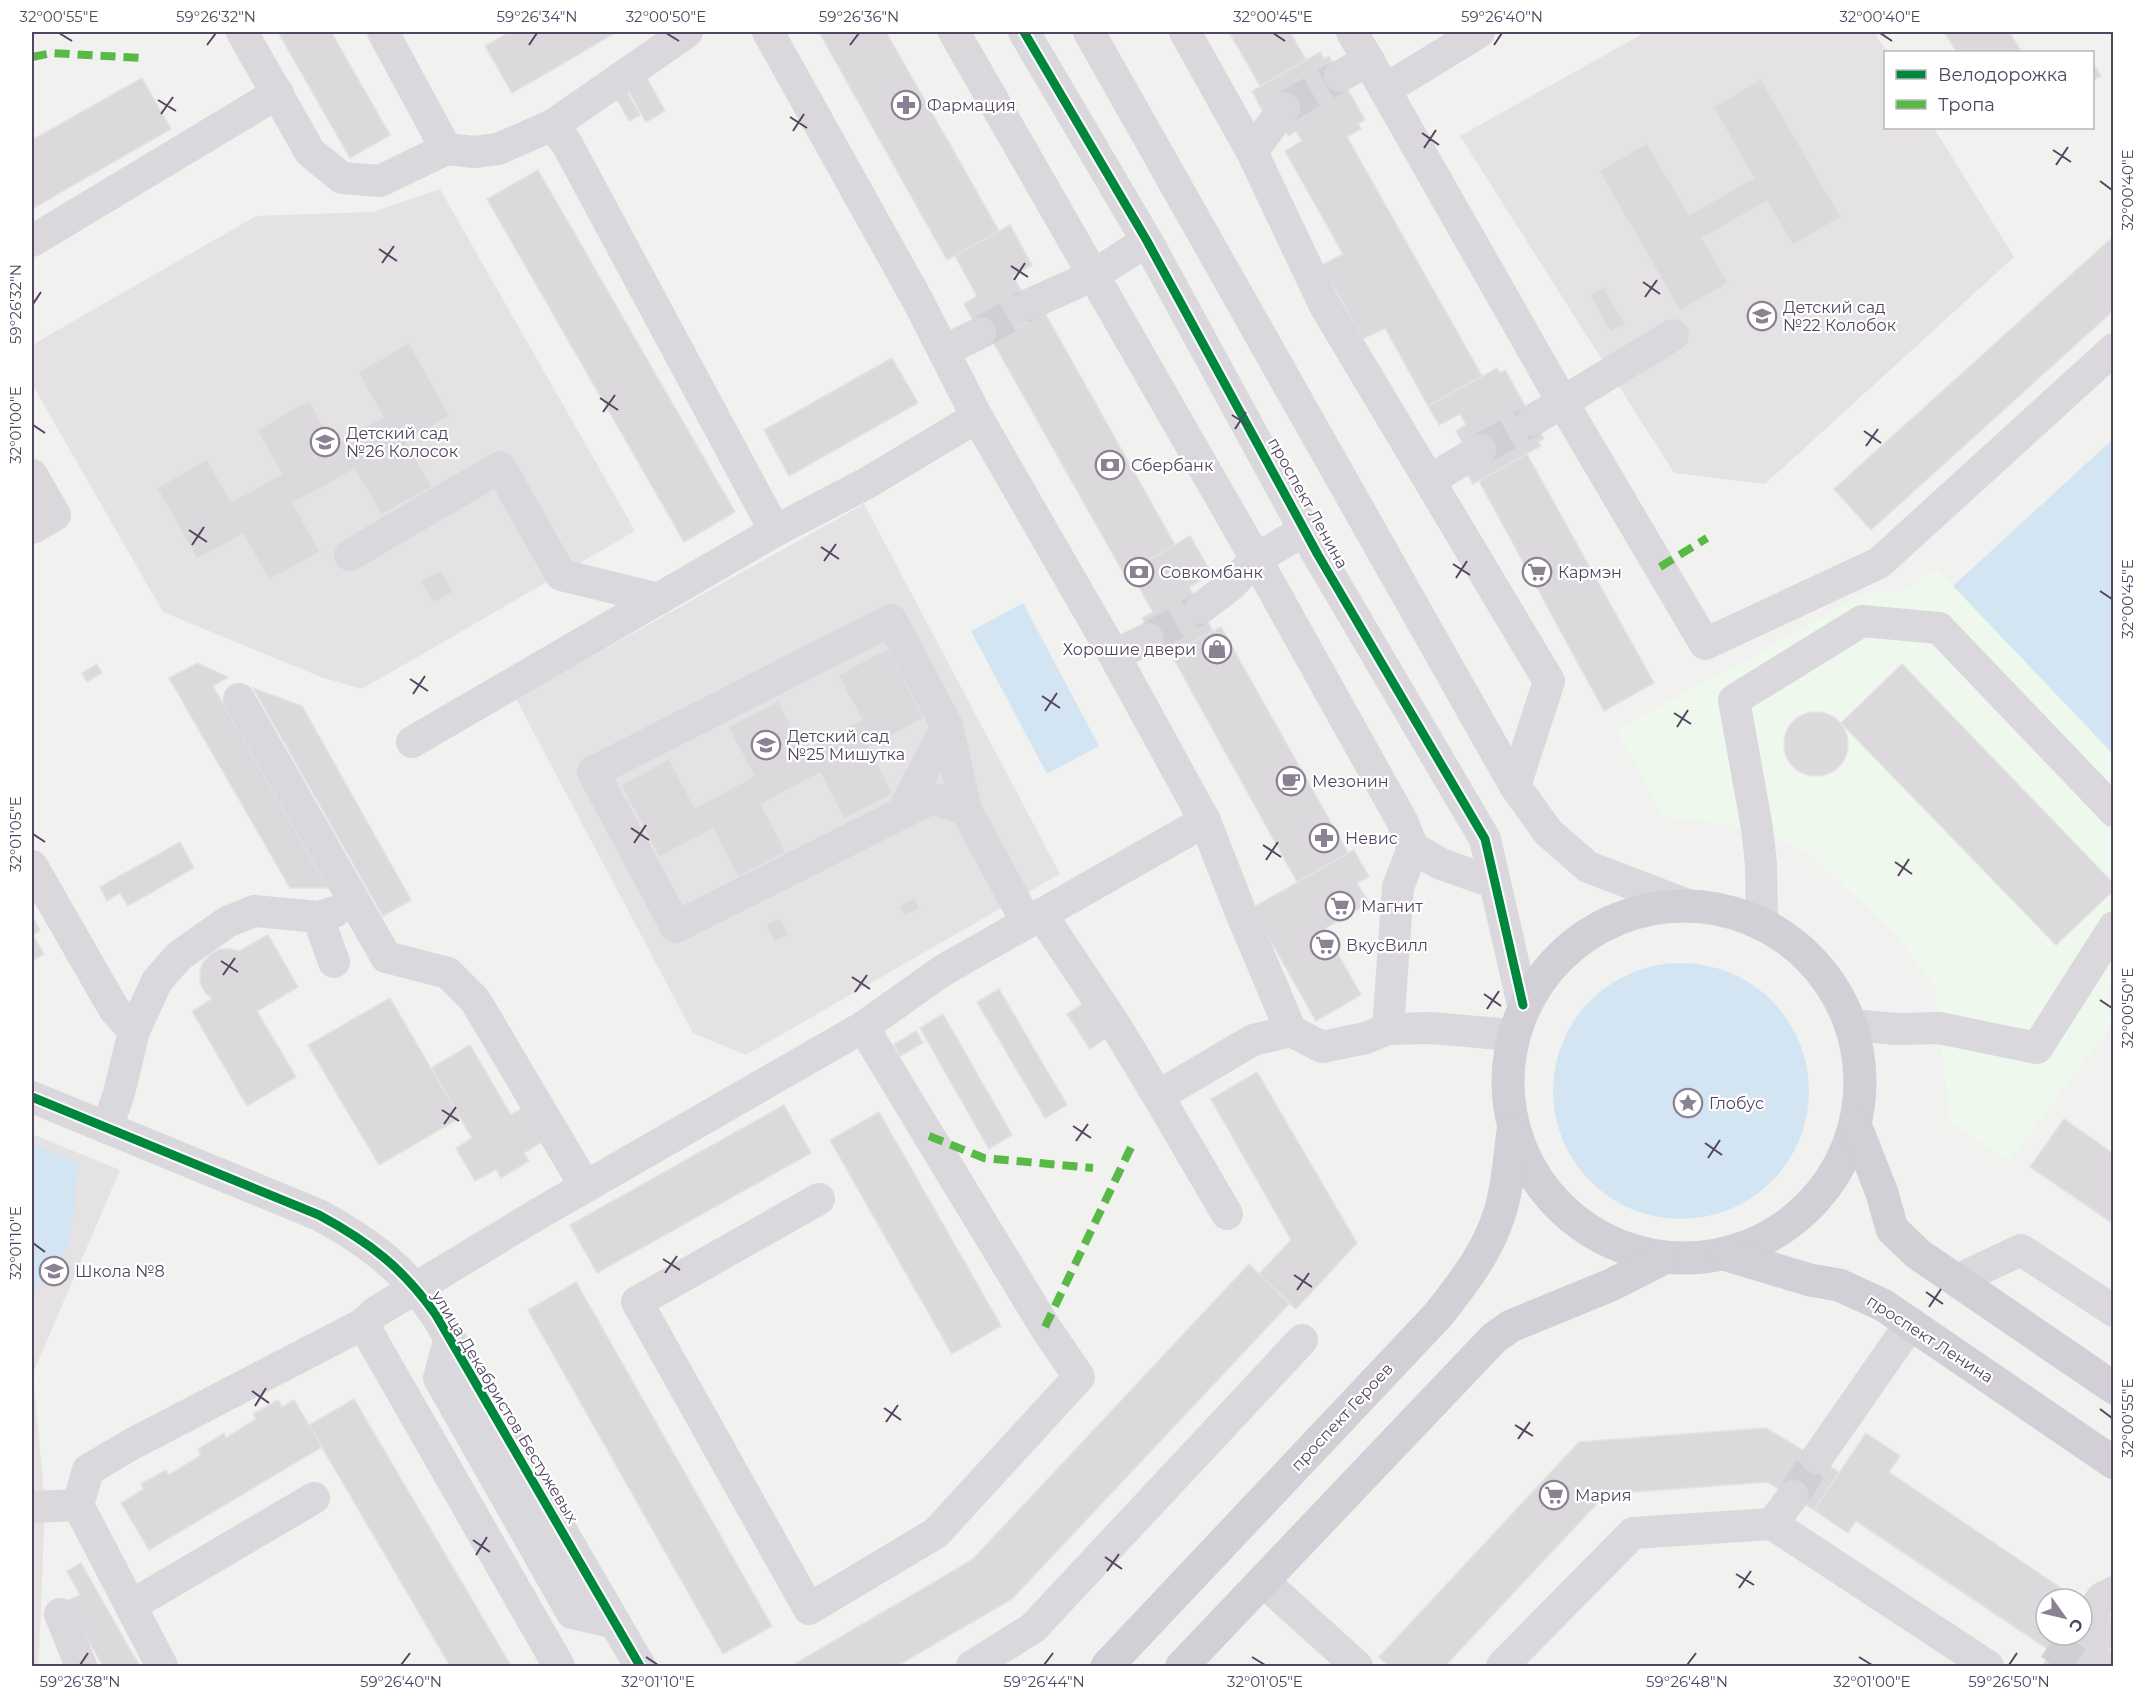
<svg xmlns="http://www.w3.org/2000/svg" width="2145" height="1698" viewBox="0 0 2145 1698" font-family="Montserrat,sans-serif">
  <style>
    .commercial { fill: #eff8ec }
    .education { fill: #e4e2e3 }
    .green { fill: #d3e5f2 }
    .building { fill: #dbd9dc; stroke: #e3e2e3; stroke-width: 1.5 }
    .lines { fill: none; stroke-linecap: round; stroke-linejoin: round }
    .minor-tunnel { stroke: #d1cfd3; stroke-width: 32; stroke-dasharray: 32 16; stroke-linecap: butt }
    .minor { stroke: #dbd8dd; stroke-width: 32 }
    .major { stroke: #d3cfd6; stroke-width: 33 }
    .quiet { stroke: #58b947; stroke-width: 8; stroke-dasharray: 15 8; stroke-linecap: butt }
    .cycleway-casing { stroke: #fff; stroke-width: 13 }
    .cycleway { stroke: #00873e; stroke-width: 9 }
    .ticks { fill: none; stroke: #53455f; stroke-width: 2 }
    .labels { text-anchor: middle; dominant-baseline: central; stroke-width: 4.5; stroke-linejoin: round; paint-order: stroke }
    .poi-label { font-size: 16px; fill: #53455f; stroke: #fff; text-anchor: start }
    .street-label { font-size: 16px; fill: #53455f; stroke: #fff }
    .neatline { fill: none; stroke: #53455f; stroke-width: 2 }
    .ticks-label { font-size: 15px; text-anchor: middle; fill: #53455f }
  </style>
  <rect width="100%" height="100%" fill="#f1f1f0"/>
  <polygon class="commercial" points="1937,568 2113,754 2114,980 2107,992 2113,1001 2113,1023 2009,1161 1950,1122 1935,987 1898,937 1810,854 1757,828 1664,817 1616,729 1716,677 1867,591 1903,592"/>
  <g class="education">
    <polygon points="1646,32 1874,32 1887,52 1886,52 1886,128 1934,128 2014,257 1765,484 1674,473 1460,136"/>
    <polygon points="440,189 635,531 362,689 321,677 163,612 32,384 32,345 256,216 373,212"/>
    <polygon points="864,504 1060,874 746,1055 693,1033 516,699"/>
    <polygon points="32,1134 120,1170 33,1373 45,1506 39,1653 37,1666 32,1666"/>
  </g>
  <g class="green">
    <polygon points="2113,439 2113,754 1953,586"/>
    <polygon points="1023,603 1099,746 1047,774 971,631"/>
    <circle cx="1681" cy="1091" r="128"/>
    <polygon points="32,1143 79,1163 70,1243 32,1295"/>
  </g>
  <g class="building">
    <polygon points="278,32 331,32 390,135 350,158"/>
    <polygon points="510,32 617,32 512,93 485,46"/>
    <polygon points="819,32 886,32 999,231 947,260"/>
    <polygon points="1229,32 1290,32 1306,60 1260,86"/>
    <polygon points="1944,32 2009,32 2022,52 1957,52"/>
    <polygon points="1320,52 1324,59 1329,56 1365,120 1358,124 1361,129 1347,137 1482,376 1428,406 1385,328 1363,339 1322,265 1343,254 1285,151 1302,141 1296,131 1288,136 1278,117 1279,100 1262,110 1252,91"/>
    <polygon points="2092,61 2101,76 2092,81"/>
    <polygon points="644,73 665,111 646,122 625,84"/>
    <polygon points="142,78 171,129 32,209 32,140"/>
    <polygon points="1761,79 1841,217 1793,245 1767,201 1702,238 1728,283 1680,311 1599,171 1647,143 1689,215 1754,178 1713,107"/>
    <polygon points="627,92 640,115 629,121 616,98"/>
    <polygon points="538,170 735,512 684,542 487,199"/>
    <polygon points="1010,225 1032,265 1013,276 1037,318 987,346 964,304 977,296 955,256"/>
    <polygon points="2114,236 2114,310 1871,530 1834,489"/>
    <polygon points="1604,287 1625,324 1610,332 1590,295"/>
    <polygon points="1045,313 1175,545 1124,574 993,342"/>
    <polygon points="409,343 450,416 406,441 432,487 381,515 355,469 293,503 320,552 269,580 243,534 197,559 157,488 207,459 231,502 282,474 257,430 309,400 334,445 383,417 358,372"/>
    <polygon points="892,358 918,403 789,476 764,430"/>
    <polygon points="1497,368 1500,373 1505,370 1544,439 1538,442 1541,446 1473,484 1462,465 1466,449 1456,431 1466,425 1460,414 1439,425 1428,406"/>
    <polygon points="1527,454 1654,683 1604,711 1479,481"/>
    <polygon points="1190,536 1212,574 1189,587 1213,631 1171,654 1164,645 1157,647 1142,618 1153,612 1130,571"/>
    <polygon points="441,570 453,592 433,603 420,581"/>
    <polygon points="1221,627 1348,853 1297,882 1171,654"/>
    <polygon points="888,648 924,718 869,747 893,794 844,819 820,773 761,804 786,852 738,877 713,829 659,857 621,785 669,759 695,808 754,776 728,727 778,701 804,750 862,720 838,675"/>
    <polygon points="197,663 228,677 213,686 328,888 290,888 169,678"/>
    <polygon points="97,664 102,673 87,682 82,673"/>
    <polygon points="1902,664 2114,884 2114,890 2056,945 1841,723"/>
    <polygon points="253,688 302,706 411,900 383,916"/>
    <circle cx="1816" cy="744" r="32"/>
    <polygon points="180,842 194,868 128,906 120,893 107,901 100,887"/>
    <polygon points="1354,850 1369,877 1357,883 1369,903 1324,929 1361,995 1316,1021 1252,908"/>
    <polygon points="915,898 920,909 904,916 899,906"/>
    <polygon points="32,916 40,930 33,935 44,954 32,961"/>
    <polygon points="780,918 789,935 774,942 766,924"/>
    <polygon points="268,935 298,987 257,1011 296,1077 247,1106 192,1011 212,999 205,992 200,983 200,972 203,962 211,954 220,949 231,949 239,951"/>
    <polygon points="999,989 1067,1105 1045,1118 977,1002"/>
    <polygon points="390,998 460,1118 379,1165 308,1045"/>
    <polygon points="1087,1001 1109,1036 1090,1049 1067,1014"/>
    <polygon points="943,1014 1012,1135 989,1149 920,1028"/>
    <polygon points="916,1031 923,1043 900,1056 894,1044"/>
    <polygon points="470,1045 511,1115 524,1107 544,1141 524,1153 529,1161 501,1178 496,1169 475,1181 456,1148 472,1138 431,1068"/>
    <polygon points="1257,1072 1357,1243 1296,1309 1259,1274 1291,1240 1211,1099"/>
    <polygon points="784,1105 811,1153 597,1273 570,1225"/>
    <polygon points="879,1112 1001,1326 952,1354 830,1140"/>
    <polygon points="2064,1119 2114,1154 2114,1224 2030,1167"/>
    <polygon points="1249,1264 1289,1304 1012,1599 897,1666 791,1666 972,1560"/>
    <polygon points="576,1282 772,1626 723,1654 528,1310"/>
    <polygon points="354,1399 511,1666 450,1666 309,1425"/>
    <polygon points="278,1400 282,1407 294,1400 322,1447 149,1550 121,1503 144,1489 141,1484 166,1470 169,1475 201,1455 198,1449 224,1433 226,1438 256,1419 253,1414"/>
    <polygon points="1766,1428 1839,1472 1814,1510 1767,1482 1606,1494 1445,1666 1389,1666 1379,1657 1579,1442"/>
    <polygon points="1866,1433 1900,1456 1889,1472 2077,1599 2046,1599 2046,1635 2082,1635 2101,1610 2114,1619 2114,1644 2109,1651 2114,1654 2114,1666 2042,1666 2052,1652 1856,1521 1848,1533 1814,1510"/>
    <polygon points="81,1563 136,1660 140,1666 103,1666 66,1601 80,1595 67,1571"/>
  </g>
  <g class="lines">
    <g class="minor-tunnel">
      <polyline points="1284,108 1340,76"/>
      <polyline points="980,333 1030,304"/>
      <polyline points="1480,450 1533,420"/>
      <polyline points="1148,639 1201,608"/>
      <polyline points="1793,1496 1817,1458"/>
      <polyline points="2054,1666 2076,1635"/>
    </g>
    <g class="minor">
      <polyline points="242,32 310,152 342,178 380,181 446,149 474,152 498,149 553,125 687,32"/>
      <polyline points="383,32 446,149"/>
      <polyline points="768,32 918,301 977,417 1114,655 1205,821 1241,913 1291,1031 1322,1047 1366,1038 1388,1029 1431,1028 1512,1035"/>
      <polyline points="954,32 1256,559 1402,821 1413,848 1441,864 1495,883"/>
      <polyline points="1024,32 1147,241 1318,555 1485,839 1523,1005"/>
      <polyline points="1089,32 1515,786 1548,832 1588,867 1685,904"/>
      <polyline points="1185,32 1252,152 1325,306 1549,681 1515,786"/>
      <polyline points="1352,32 1563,403 1705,644 1879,563 2114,349"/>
      <polyline points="1340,76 1369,60"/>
      <polyline points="1386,89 1479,32"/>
      <polyline points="553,125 567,144 775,531"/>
      <polyline points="1252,152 1284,108"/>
      <polyline points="32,241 278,93"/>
      <polyline points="1030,304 1092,276 1147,241"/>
      <polyline points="944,351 980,333"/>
      <polyline points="1533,420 1673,335"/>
      <polyline points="32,475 55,515 32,528"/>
      <polyline points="1430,480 1480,450"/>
      <polyline points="350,555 500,467 561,575 659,599"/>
      <polyline points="1201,608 1231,585 1256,559 1305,530"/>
      <polyline points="1114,655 1148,639"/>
      <polyline points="239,699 386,957 448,973 475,1000 585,1186"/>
      <polyline points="412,742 775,531 867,483 977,417"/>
      <polyline points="966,810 932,798 676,927 593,772 891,620 947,726 966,810 1027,923"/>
      <polyline points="902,813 947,726"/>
      <polyline points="32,866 114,1009 134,1031"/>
      <polyline points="1041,914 1115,1025 1158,1096"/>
      <polyline points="318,917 334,962"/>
      <polyline points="1762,922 1761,864 1757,828 1734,700 1862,621 1939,628 2114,811"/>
      <polyline points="1852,1025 1897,1029 1939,1028 2037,1048 2114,927"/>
      <polyline points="1388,1029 1398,887 1413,848"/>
      <path d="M32,1097L319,1215C369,1242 403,1268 436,1315L640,1666"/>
      <polyline points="107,1128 119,1093 134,1031 157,981 179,956 227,922 254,911 318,917 334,912"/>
      <polyline points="819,1199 637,1302 809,1609 936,1533 1079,1377 1045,1327 863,1027"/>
      <polyline points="1227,1214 1158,1096 1253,1040 1291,1031"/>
      <polyline points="1957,1280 2021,1250 2114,1311"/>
      <polyline points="363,1324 559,1666"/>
      <polyline points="450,1338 439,1378 572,1613 615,1623"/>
      <polyline points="1817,1458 1911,1323"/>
      <polyline points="32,1507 78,1505"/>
      <polyline points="1772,1524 1793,1496"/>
      <polyline points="1263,1581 1357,1666"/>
      <polyline points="132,1605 314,1498"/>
      <polyline points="60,1614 81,1666"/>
      <polyline points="2082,1626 2102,1598 2114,1592"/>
      <polyline points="162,1666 78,1505 88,1470 132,1444 363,1324 376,1312 538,1214 863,1027 942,971 1205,821"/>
      <polyline points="972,1666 1033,1628 1302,1340"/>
      <polyline points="1502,1666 1633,1533 1772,1524 1988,1666"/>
    </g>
    <g class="major">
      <circle cx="1684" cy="1082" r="176"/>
      <polyline points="1856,1127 1882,1193 1892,1229 1918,1254 2114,1388"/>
      <polyline points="1727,1255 1810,1280 1839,1285 1883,1305 2114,1463"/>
      <path d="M1107,1666L1439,1314C1463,1283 1487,1253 1499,1215C1508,1189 1509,1159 1513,1132"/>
      <polyline points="1182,1666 1494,1338 1511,1326 1611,1285 1662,1259"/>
    </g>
    <g class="quiet">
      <polyline points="32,57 52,53 142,58"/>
      <polyline points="1660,567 1707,538"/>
      <polyline points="929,1136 984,1158 1093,1168"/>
      <polyline points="1045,1327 1134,1141"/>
    </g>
    <g class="cycleway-casing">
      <g id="cycleway">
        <polyline points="1024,32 1147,241 1318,555 1485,839 1523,1005"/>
        <path d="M32,1097L319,1215C369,1242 403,1268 436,1315L640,1666"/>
      </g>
    </g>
    <use href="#cycleway" class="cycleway"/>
  </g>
  <path class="ticks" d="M59,33L72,41M666,33L679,41M1273,33L1285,41M1880,33L1892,41M207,45L216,33M529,45L537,33M850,45L859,33M1494,45L1502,33M158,100L176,111M161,114L173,97M790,117L807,128M793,131L804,114M1422,133L1439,145M1424,148L1436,130M2053,150L2071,162M2056,165L2068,147M2100,181L2112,190M379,249L397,261M382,263L394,246M1011,266L1028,277M1014,280L1025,263M1643,282L1660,294M1645,297L1657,280M33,304L41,292M600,398L618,410M603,412L615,395M1232,415L1249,426M33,425L45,433M1235,429L1246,412M1864,431L1881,443M1866,446L1878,429M189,530L207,542M192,545L204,527M821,547L839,559M824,561L836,544M1453,564L1470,575M1456,578L1467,561M2100,591L2112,599M410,679L428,691M413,694L425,676M1042,696L1060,708M1045,711L1057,693M1674,713L1691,724M1677,727L1688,710M631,828L649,840M33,834L45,842M634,843L646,825M1263,845L1281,857M1266,860L1278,842M1895,862L1912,874M1898,876L1909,859M221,961L238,972M223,975L235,958M852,977L870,989M855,992L867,975M1484,994L1501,1006M2100,1000L2112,1008M1487,1009L1499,991M442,1110L459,1121M444,1124L456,1107M1073,1126L1091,1138M1076,1141L1088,1124M1705,1143L1722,1155M1708,1158L1720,1140M33,1243L45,1252M663,1259L680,1270M665,1273L677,1256M1294,1275L1312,1287M1297,1290L1309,1273M1926,1292L1943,1304M1929,1307L1941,1289M252,1391L269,1403M255,1406L266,1388M884,1408L901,1420M2100,1409L2112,1418M886,1422L898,1405M1515,1425L1533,1436M1518,1439L1530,1422M473,1540L490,1552M476,1555L487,1537M1105,1557L1122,1569M1107,1571L1119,1554M1736,1574L1754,1585M1739,1588L1751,1571M646,1657L658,1665M1252,1657L1265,1665M1859,1657L1872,1665M80,1665L88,1653M401,1665L410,1653M1044,1665L1053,1653M1687,1665L1696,1653M2009,1665L2017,1653"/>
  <defs>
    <g id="pharmacy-ring" transform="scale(1.5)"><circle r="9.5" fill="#fff" stroke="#8a8192" stroke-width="1.5"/><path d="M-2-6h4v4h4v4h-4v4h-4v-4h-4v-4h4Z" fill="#8a8192"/></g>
    <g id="school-ring" transform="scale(1.5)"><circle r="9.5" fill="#fff" stroke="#8a8192" stroke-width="1.5"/><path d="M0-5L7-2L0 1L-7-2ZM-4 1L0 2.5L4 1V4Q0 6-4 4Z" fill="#8a8192"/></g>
    <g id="bank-ring" transform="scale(1.5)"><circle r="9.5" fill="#fff" stroke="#8a8192" stroke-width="1.5"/><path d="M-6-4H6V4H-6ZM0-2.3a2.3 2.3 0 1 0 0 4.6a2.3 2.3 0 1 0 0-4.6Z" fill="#8a8192"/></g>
    <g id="supermarket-ring" transform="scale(1.5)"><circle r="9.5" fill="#fff" stroke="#8a8192" stroke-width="1.5"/><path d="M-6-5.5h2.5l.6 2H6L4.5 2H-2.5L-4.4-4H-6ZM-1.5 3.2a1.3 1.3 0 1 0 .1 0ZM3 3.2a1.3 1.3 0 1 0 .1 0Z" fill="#8a8192"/></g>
    <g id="shop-ring" transform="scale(1.5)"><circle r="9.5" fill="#fff" stroke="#8a8192" stroke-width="1.5"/><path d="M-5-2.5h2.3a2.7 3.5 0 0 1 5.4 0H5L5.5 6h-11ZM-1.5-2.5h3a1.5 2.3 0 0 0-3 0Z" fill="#8a8192"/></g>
    <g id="cafe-ring" transform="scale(1.5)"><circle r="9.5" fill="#fff" stroke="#8a8192" stroke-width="1.5"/><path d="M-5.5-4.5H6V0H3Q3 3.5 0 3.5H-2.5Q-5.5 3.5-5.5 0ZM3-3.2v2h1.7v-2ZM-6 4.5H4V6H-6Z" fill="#8a8192"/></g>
    <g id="sight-ring" transform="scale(1.5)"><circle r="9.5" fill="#fff" stroke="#8a8192" stroke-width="1.5"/><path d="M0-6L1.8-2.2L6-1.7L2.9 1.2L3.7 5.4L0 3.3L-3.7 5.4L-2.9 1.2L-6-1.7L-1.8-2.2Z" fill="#8a8192"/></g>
  </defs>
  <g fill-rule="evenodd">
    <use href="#pharmacy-ring" x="906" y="105"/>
    <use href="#school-ring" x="1762" y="316"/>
    <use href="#school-ring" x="325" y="442"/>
    <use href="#bank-ring" x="1110" y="465"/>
    <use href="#bank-ring" x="1139" y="572"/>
    <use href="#supermarket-ring" x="1537" y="572"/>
    <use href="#shop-ring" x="1217" y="649"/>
    <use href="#school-ring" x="766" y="745"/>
    <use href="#cafe-ring" x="1291" y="781"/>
    <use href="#pharmacy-ring" x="1324" y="838"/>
    <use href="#supermarket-ring" x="1340" y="906"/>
    <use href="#supermarket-ring" x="1325" y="945"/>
    <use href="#sight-ring" x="1688" y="1103"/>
    <use href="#school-ring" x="54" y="1271"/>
    <use href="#supermarket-ring" x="1554" y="1495"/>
  </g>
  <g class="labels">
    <g class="poi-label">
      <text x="927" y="105">Фармация</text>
      <text x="1783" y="307">Детский сад<tspan x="1783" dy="18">№22 Колобок</tspan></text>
      <text x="346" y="433">Детский сад<tspan x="346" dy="18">№26 Колосок</tspan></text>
      <text x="1131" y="465">Сбербанк</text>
      <text x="1160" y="572">Совкомбанк</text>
      <text x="1558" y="572">Кармэн</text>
      <text x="1196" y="649" text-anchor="end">Хорошие двери</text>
      <text x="787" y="736">Детский сад<tspan x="787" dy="18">№25 Мишутка</tspan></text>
      <text x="1312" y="781">Мезонин</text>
      <text x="1345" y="838">Невис</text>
      <text x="1361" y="906">Магнит</text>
      <text x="1346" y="945">ВкусВилл</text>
      <text x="1709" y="1103">Глобус</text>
      <text x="75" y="1271">Школа №8</text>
      <text x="1575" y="1495">Мария</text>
    </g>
    <g class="street-label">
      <text transform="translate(1308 503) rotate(61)">проспект Ленина</text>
      <text transform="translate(1930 1339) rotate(33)">проспект Ленина</text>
      <text transform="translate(505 1407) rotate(59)">улица Декабристов Бестужевых</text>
      <text transform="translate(1342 1417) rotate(-47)">проспект Героев</text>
    </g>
  </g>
  <rect width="2145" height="1698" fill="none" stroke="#ffffff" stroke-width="66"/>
  <rect x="1884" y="51" width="210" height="78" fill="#ffffff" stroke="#bab5bf" stroke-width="1.5"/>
  <rect x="1896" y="70" width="30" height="9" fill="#00873e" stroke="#bab5bf" stroke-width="1.5"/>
  <text x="1938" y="81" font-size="18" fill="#53455f">Велодорожка</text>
  <rect x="1896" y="100" width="30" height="9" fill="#58b947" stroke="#bab5bf" stroke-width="1.5"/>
  <text x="1938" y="111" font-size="18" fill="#53455f">Тропа</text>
  <g transform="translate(2064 1617) rotate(124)"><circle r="28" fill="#ffffff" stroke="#bab5bf" stroke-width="1.5"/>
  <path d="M0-4.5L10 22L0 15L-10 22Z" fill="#8a8192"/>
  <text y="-9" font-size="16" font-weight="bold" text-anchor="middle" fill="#53455f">С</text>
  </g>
  <rect x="33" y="33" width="2079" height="1632" class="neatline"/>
  <g class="ticks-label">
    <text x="59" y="22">32°00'55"E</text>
    <text x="216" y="22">59°26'32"N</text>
    <text x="537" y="22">59°26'34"N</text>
    <text x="666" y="22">32°00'50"E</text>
    <text x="859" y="22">59°26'36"N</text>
    <text x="1273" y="22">32°00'45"E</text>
    <text x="1502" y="22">59°26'40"N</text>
    <text x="1880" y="22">32°00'40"E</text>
    <text transform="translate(2128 190) rotate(-90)" y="5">32°00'40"E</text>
    <text transform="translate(16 304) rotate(-90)" y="5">59°26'32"N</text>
    <text transform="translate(16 425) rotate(-90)" y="5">32°01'00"E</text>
    <text transform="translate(2128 599) rotate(-90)" y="5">32°00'45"E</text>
    <text transform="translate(16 834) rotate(-90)" y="5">32°01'05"E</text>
    <text transform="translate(2128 1008) rotate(-90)" y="5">32°00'50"E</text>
    <text transform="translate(16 1243) rotate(-90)" y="5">32°01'10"E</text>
    <text transform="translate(2128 1418) rotate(-90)" y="5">32°00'55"E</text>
    <text x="80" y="1687">59°26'38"N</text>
    <text x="401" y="1687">59°26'40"N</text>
    <text x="658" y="1687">32°01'10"E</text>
    <text x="1044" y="1687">59°26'44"N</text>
    <text x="1265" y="1687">32°01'05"E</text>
    <text x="1687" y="1687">59°26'48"N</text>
    <text x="1872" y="1687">32°01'00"E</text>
    <text x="2009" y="1687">59°26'50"N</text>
  </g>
</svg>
